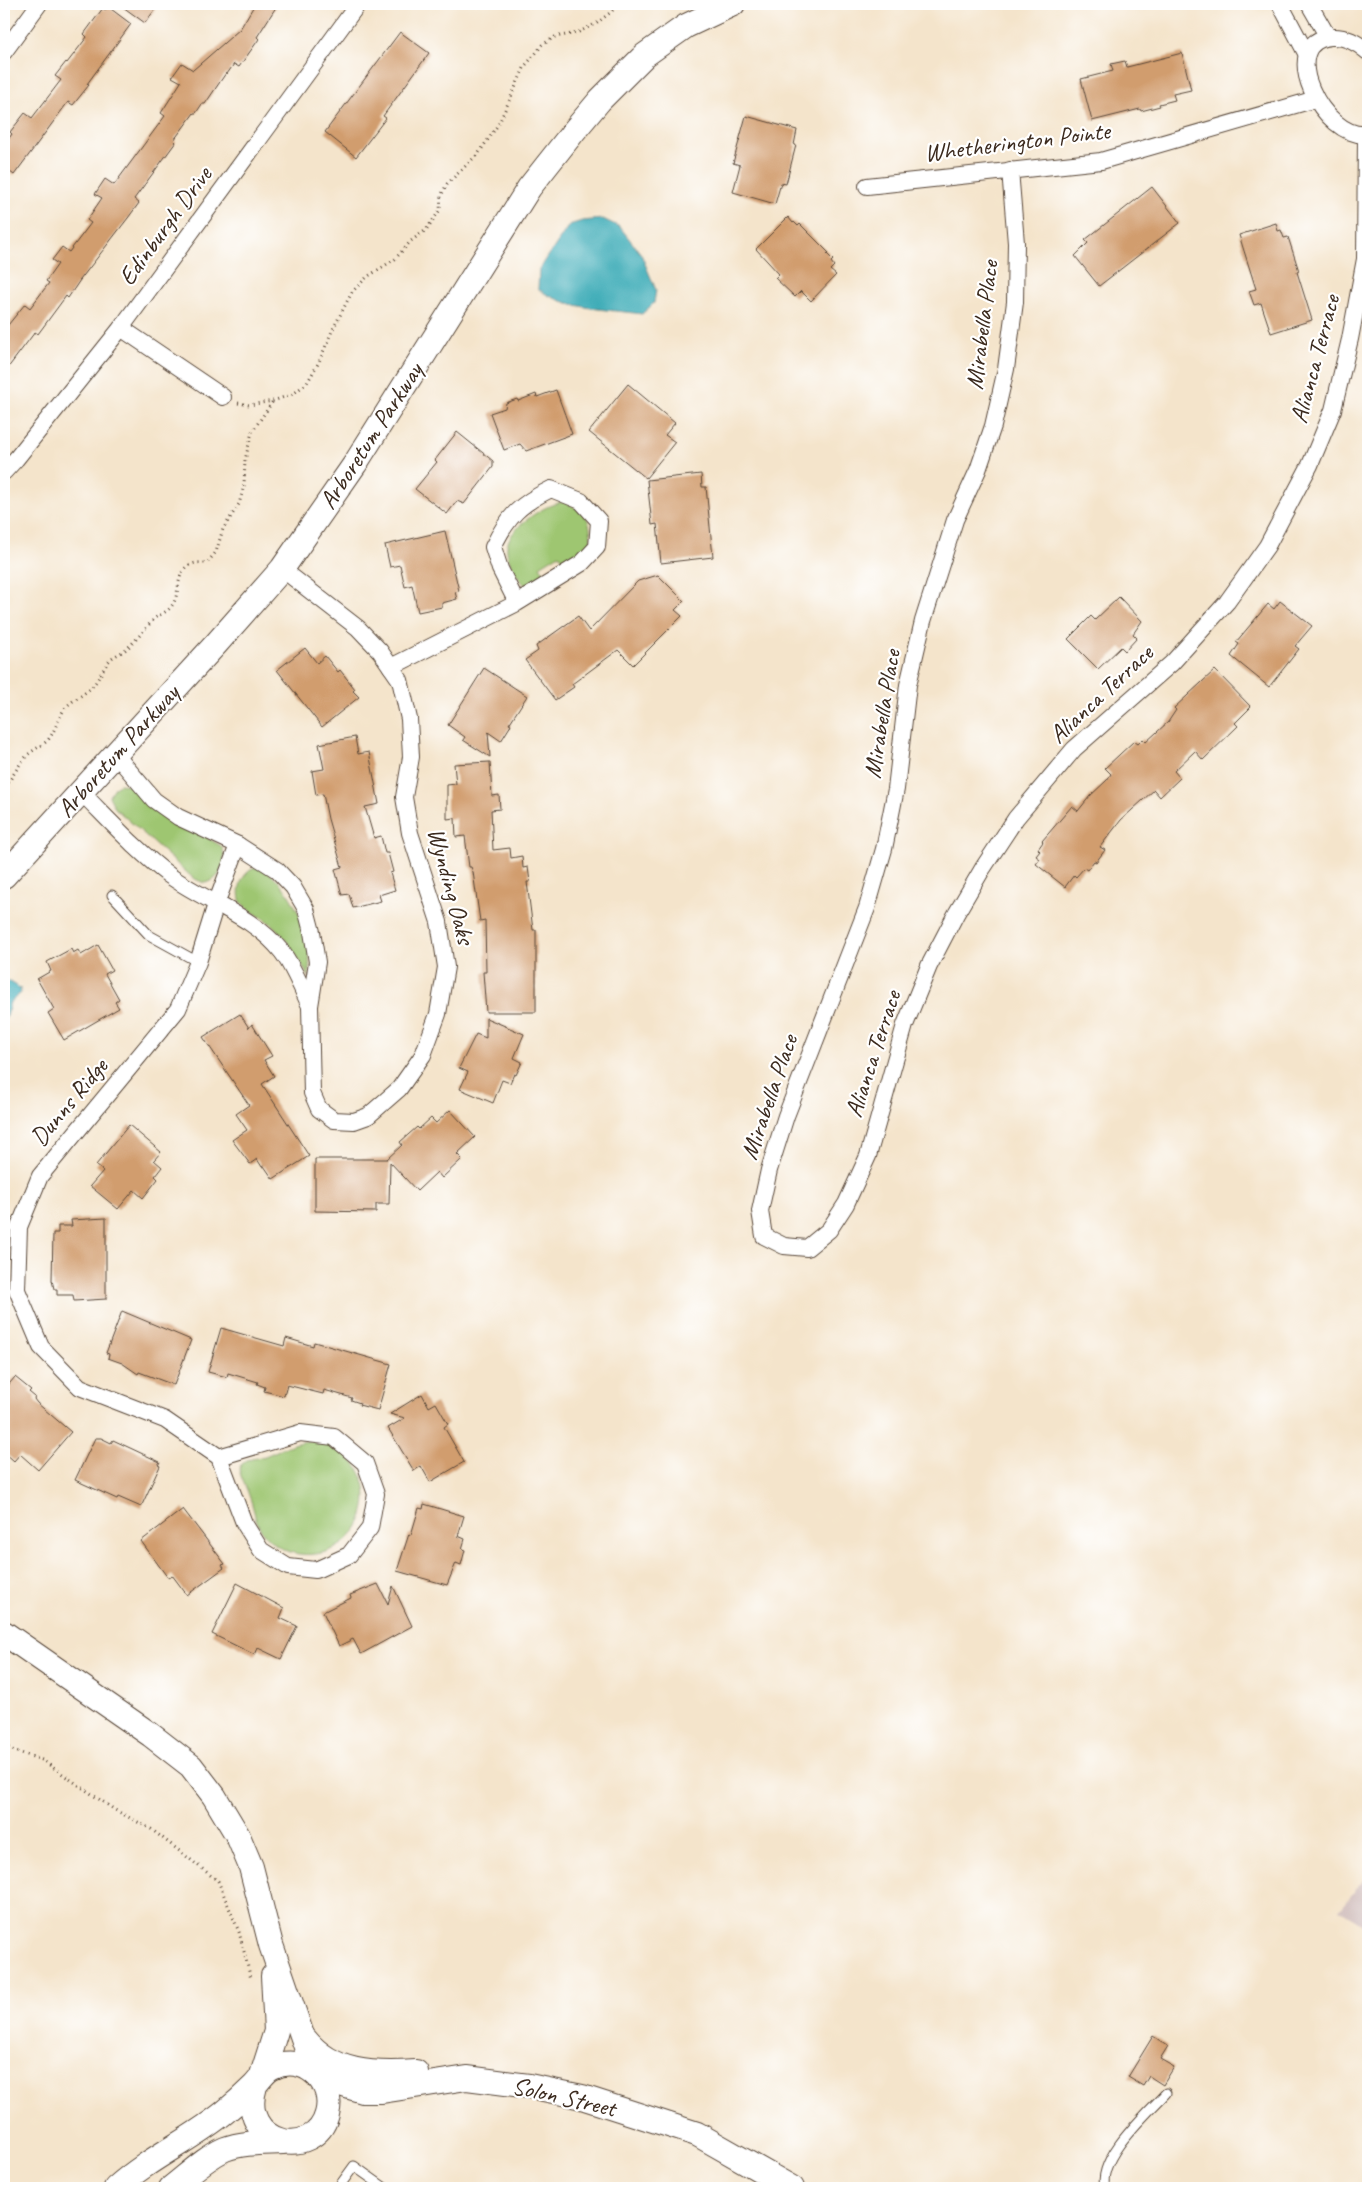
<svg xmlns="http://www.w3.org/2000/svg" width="1372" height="2192" viewBox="0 0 1372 2192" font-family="Caveat,sans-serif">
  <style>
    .industrial { fill: #d1bfbd }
    .green { fill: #9ec671; stroke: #6c7848 }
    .water { fill: #3cacb7; stroke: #3c6b6a }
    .building { fill: #d19d6e }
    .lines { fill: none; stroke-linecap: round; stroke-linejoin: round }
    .lane-casing { stroke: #574638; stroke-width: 11 }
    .street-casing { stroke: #574638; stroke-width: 18 }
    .secondary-casing { stroke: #574638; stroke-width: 26 }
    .path { stroke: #574638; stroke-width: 3; stroke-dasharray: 1 4; stroke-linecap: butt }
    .lane { stroke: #fff; stroke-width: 9 }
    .street { stroke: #fff; stroke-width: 16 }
    .secondary { stroke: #fff; stroke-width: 24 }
    .labels { text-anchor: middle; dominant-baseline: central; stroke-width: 4.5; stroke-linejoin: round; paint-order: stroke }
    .street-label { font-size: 25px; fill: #3b2a1e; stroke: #fff }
  </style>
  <rect width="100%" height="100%" fill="#fff"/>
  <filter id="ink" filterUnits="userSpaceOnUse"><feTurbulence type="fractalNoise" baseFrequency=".02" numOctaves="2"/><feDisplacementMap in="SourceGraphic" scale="10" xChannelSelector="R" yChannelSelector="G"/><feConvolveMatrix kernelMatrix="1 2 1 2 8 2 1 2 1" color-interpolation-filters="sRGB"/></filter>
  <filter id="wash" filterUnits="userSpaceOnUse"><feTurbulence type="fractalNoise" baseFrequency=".0096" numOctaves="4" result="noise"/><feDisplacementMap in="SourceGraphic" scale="20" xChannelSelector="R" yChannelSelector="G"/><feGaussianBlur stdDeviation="1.12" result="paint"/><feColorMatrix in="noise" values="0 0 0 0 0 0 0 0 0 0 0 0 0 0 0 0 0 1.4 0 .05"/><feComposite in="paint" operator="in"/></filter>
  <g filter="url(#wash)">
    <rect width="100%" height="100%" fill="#f4e4cb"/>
    <polygon class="industrial" points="1368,1875 1368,1928 1339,1910"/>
    <g class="green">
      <path d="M563,502C585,509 591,518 591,542L568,567L559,554L540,566L548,579L531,588C522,585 520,579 515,572C511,564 506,556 507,546C510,527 545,504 563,502Z"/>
      <path d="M120,784L129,785L148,802L221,846C229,860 220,882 204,883L193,878L115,808L109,796L116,786Z"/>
      <path d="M255,868C281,867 307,925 309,946C310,956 309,967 309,977C297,957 288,938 270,923C261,916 248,911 241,902C236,890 242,872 255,868Z"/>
      <path d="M307,1441C316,1442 325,1443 333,1447C392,1475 366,1562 299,1554C284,1552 269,1542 261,1530C255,1520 254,1509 250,1498C247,1488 241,1479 239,1469L241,1465L247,1460L265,1456L293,1444Z"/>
    </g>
    <g class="water">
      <path d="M603,219L620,227L641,254L656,290L654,303L642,314C606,309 568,310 538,289L539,270L569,225L582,221Z"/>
      <polygon points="4,981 9,981 20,988 21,993 10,1002 7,1016 4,1020"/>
    </g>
    <g id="blocks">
      <g class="building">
        <polygon points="119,4 159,4 145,23"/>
        <polygon points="255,4 278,4 257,37 259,39 239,67 234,64 227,74 226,73 205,104 202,104 196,113 194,113 174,140 176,142 134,199 139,203 128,218 80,280 68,298 66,296 38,334 35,332 4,373 4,330 25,304 30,308 49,283 46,281 58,264 52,260 62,247 69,252 91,223 87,220 102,198 95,194 105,179 114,185 165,116 161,113 181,82 172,77 182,63 193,70 240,29"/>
        <polygon points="107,6 131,24 87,84 89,85 73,105 68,102 14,175 4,167 4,145 12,134 10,132 25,113 32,118 61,80 55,76 66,62 67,63 87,37 84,34 103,8 105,10"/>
        <polygon points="400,32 429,53 383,116 386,118 356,157 325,132"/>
        <polygon points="1182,53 1191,90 1173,94 1175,100 1159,104 1160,106 1141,111 1140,109 1092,121 1081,79 1113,71 1111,64 1125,61 1127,67"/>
        <polygon points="746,116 797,130 794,145 796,145 786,184 781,183 775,204 733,192 740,165 733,163"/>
        <polygon points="1152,187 1180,223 1099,286 1075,256 1088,243 1085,240"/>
        <polygon points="788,217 793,223 794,222 798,226 800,224 829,253 827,254 833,260 831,262 834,266 830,270 836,275 811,301 801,291 795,297 775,278 779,274 756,249"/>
        <polygon points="1276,223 1278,231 1281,230 1284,238 1288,237 1299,271 1297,272 1312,320 1271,333 1261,303 1254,305 1249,291 1256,289 1239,235"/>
        <polygon points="628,384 675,423 665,435 675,442 646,478 589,432"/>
        <polygon points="556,390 572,434 526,451 520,444 504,450 490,413 505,408 506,403 517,399 518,401 536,394 537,397"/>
        <polygon points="457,432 493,461 493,467 464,504 457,501 447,514 415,489 437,462 435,460"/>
        <polygon points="701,474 702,487 706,487 713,557 661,563 657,524 652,525 647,480"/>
        <polygon points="445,531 459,591 455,592 457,599 442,603 442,607 418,612 412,585 405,587 400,565 390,567 385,545"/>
        <polygon points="658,575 684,601 675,610 682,616 633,665 618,650 572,684 574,687 555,700 525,660 538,651 536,646 578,616 589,631 638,581"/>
        <polygon points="1119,597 1142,621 1133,634 1137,638 1125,651 1121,647 1098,669 1068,639 1091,616 1095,620"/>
        <polygon points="1280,601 1312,626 1295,646 1299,649 1269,687 1231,656 1239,644 1236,642 1268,604 1274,609"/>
        <polygon points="305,648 317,663 325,656 338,672 340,670 355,689 353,691 359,697 322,727 277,670"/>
        <polygon points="484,668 527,696 509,724 511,725 501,741 488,732 490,757 463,740 465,737 448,725"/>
        <polygon points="1215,670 1251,707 1235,723 1238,726 1203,760 1195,751 1174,771 1180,778 1160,797 1154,790 1121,820 1100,847 1105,850 1096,862 1094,861 1087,870 1084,868 1076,877 1074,875 1065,887 1036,864 1040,859 1036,856 1040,851 1038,849 1043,842 1042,841 1072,806 1078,811 1090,796 1107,780 1111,774 1105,768 1134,741 1138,744 1143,739 1146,742 1168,722 1176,710 1174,708"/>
        <polygon points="355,737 358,754 369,752 379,804 365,807 374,838 381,836 385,853 388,853 393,872 390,873 395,890 379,895 381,901 353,908 349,894 342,895 335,869 342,867 328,819 323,794 316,795 312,771 324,769 319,744"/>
        <polygon points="490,762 492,796 499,795 500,809 491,810 493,850 510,848 511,858 522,856 523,868 528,867 530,882 527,882 533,930 536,930 536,1012 486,1012 483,972 486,972 485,920 480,921 473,872 471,867 469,867 465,836 456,837 455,818 447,819 447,785 456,784 454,764"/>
        <polygon points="98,945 112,970 105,974 119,999 115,1002 119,1008 64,1040 48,1013 54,1009 37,979 51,971 47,962 71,949 73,953 78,950 81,955"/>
        <polygon points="240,1014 249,1028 252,1024 272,1056 264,1060 274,1076 262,1084 309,1156 273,1179 264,1166 262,1167 257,1159 250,1164 232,1140 247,1130 236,1114 249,1105 203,1037"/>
        <polygon points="486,1018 524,1034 514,1058 522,1062 516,1075 514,1074 510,1083 502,1080 493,1103 460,1089 468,1072 459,1068 476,1034 486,1038"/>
        <polygon points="450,1110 475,1137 457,1154 462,1159 442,1178 437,1172 417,1191 390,1162 389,1204 376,1204 376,1212 315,1211 315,1159 387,1159 402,1145 400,1142 417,1127 419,1129 431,1118 436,1123"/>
        <polygon points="129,1125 161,1152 154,1160 162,1167 155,1176 158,1179 143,1198 134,1190 118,1209 90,1186 103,1171 96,1165"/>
        <polygon points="106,1218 106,1299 74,1301 73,1295 57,1295 57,1289 54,1289 52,1280 53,1233 58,1233 58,1226 72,1226 71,1220"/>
        <polygon points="122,1311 191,1340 174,1385 139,1372 138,1374 122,1363 108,1358 109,1354 106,1353"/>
        <polygon points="221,1328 284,1346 286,1338 313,1346 314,1342 391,1364 378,1410 359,1405 360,1403 351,1400 352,1398 324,1390 323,1394 287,1385 284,1396 264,1391 265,1387 257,1384 258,1382 228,1373 227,1377 208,1372"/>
        <polygon points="15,1377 31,1390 29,1392 35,1397 34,1399 37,1403 71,1432 38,1470 20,1454 14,1461 4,1452 4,1390"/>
        <polygon points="422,1394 429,1407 436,1403 448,1424 444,1427 464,1462 430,1482 421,1466 414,1471 388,1428 405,1418 390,1414"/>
        <polygon points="95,1438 101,1438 111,1443 113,1440 160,1462 158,1465 160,1466 141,1507 118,1497 117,1499 75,1480"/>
        <polygon points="424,1504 464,1516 458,1536 465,1539 462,1549 465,1550 461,1565 456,1563 447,1585 397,1571 409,1534 411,1535 419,1508 423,1509"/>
        <polygon points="183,1509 225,1564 222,1565 224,1568 187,1595 172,1575 168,1578 141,1541"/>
        <polygon points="237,1583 284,1608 280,1618 297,1626 281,1659 258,1648 255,1655 212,1634"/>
        <polygon points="378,1584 388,1604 393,1586 412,1626 361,1654 353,1639 339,1646 323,1612 351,1598 350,1595"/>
        <polygon points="1153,2036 1168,2046 1160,2059 1174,2067 1163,2085 1149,2076 1143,2086 1128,2077"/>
      </g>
    </g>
  </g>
  <g filter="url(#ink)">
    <use href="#blocks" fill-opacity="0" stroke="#574638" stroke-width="1"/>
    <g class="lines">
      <g class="lane-casing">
        <g id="lane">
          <polyline points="112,895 149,935 198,962"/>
          <polyline points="338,2188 354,2166 385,2188"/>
          <path d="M1105,2188C1097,2157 1147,2114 1166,2093"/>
        </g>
      </g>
      <g class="street-casing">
        <g id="street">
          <polyline points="1280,4 1306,53"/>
          <polyline points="1309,4 1328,37"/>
          <polyline points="4,52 39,4"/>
          <path d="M1368,52C1357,42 1346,36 1331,37C1275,41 1323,141 1368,134"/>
          <polyline points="1010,170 1016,243 1015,302 1006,369 993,426 978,470 955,520 923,621 908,685 896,789 884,849 867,908 786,1116 769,1170 760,1211 764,1236 784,1246 807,1248 829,1230 846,1204 868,1156 905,1025 929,966 956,914 983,868 1016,818 1074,749 1172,663 1227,602 1267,546 1310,465 1333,410 1350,339 1365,259 1366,134"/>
          <polyline points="867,186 1101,161 1316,99"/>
          <polyline points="121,328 223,397"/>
          <polyline points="4,472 16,459 121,328 358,4"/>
          <path d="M391,667L517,603L582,563L597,547L599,521L581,501L551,489C520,504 508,516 493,547L500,569L517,603"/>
          <polyline points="115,754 154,800 178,817 238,845 277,870 293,887 306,909 312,932 317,962 310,1006 312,1093 319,1109 334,1120 354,1121 368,1116 399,1089 423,1055 438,1014 446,967 439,922 410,833 404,797 411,757 409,719 400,680 380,651 358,628 282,569"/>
          <path d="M81,792C110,821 137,851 170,876C206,902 254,916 282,952C294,968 302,989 310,1006"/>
          <polyline points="219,1457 300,1433 334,1437 365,1463 376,1494 370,1528 349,1555 316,1570 288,1567 261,1550 244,1523 219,1457 165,1420 80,1387 41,1347 17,1290 19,1227 40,1176 178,1009 198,962 216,904 238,845"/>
        </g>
      </g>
      <g class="secondary-casing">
        <g id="secondary">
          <polyline points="4,876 216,644 282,569 355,464 529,188 574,131 600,100 645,55 686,26 733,4"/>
          <polyline points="4,1633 151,1735 191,1766 214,1796 238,1836 251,1867 271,1945 315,2073"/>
          <path d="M305,2039C333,2074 374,2075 416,2072"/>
          <polyline points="262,2075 276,2031 273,1976"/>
          <polyline points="321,2078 363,2091 382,2091 467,2078 529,2086 582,2097 697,2134 792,2188"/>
          <path d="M116,2188C149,2158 191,2140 225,2112C235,2104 245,2095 254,2086C260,2080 264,2072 272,2068C303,2052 336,2082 327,2114C315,2161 237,2146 255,2086"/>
          <path d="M171,2188C188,2175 205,2158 225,2149C243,2142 264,2143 283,2142"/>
        </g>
      </g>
      <g class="path">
        <polyline points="238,403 249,405 273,401 293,394 307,383 319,362 332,331 352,292 367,277 395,259 411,241 426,230 440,210 441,196 447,184 479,153 499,123 525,66 536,53 542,45 555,37 577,33 597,23 611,12 618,4"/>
        <path d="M4,785L7,784C14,775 21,760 30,753C36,748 42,746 48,740C56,730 58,717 66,707C73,700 80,697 87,691C99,683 102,667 112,658C116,655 121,653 125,650C136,641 144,630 154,619C158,615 165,613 169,609C183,596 173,570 192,564C197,562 202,563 207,563L216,552L223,529L239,504L244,486L245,460L252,432L273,401"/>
        <polyline points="4,1745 12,1750 42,1760 115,1810 151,1829 218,1881 239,1932 251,1979"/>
      </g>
      <use href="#lane" class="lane"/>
      <use href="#street" class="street"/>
      <use href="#secondary" class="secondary"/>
    </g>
  </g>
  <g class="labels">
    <g class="street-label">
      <text transform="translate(1017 142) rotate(-7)">Whetherington Pointe</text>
      <text transform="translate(165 226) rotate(-54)">Edinburgh Drive</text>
      <text transform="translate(982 325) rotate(-83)">Mirabella Place</text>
      <text transform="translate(1315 359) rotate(-75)">Alianca Terrace</text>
      <text transform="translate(371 436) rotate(-57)">Arboretum Parkway</text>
      <text transform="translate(1101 694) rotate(-43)">Alianca Terrace</text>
      <text transform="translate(882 714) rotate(-81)">Mirabella Place</text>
      <text transform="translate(118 751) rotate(-48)">Arboretum Parkway</text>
      <text transform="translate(451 886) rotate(75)">Wynding Oaks</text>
      <text transform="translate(873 1054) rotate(-72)">Alianca Terrace</text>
      <text transform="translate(769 1097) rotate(-71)">Mirabella Place</text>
      <text transform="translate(69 1102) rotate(-50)">Dunns Ridge</text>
      <text transform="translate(564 2097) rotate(13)">Solon Street</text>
    </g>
  </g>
  <rect width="1372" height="2192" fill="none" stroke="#fff" stroke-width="20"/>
</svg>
